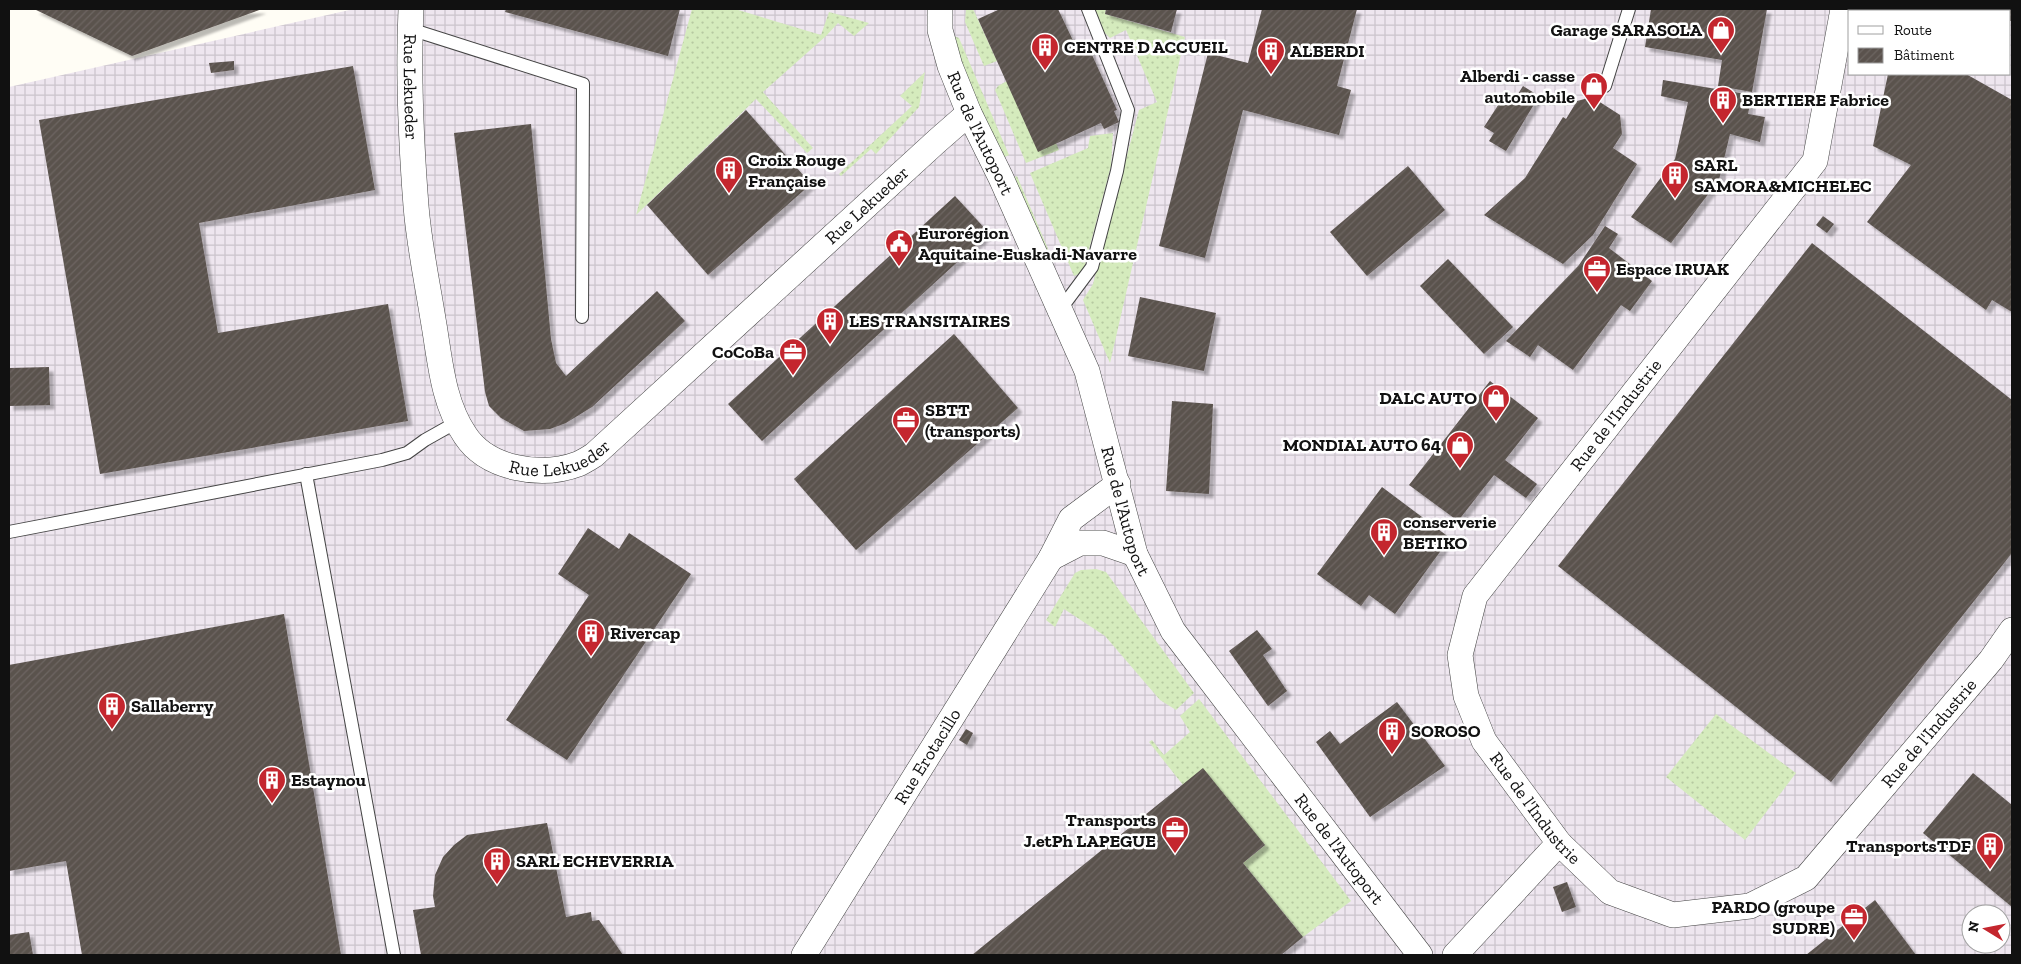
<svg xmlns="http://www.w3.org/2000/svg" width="2021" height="964" viewBox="0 0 2021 964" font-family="'Zilla Slab',serif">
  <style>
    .industrial { fill: url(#industrial-grid); fill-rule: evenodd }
    .garden { fill: url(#garden-dots) }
    .building { fill: url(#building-hatch); filter: url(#shadow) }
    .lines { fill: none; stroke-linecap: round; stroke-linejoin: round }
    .service-casing { stroke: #444; stroke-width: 14 }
    .minor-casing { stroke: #444; stroke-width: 26 }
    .service { stroke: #fff; stroke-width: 12 }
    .minor { stroke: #fff; stroke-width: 25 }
    .labels { text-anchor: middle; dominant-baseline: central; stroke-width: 5; stroke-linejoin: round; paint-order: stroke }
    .poi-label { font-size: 18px; font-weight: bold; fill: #111; stroke: #fff; text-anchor: start }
    .street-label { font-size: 18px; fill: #111; stroke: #fff }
  </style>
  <defs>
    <pattern id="industrial-grid" width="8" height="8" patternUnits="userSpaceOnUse" patternTransform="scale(1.25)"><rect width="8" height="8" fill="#eee6ef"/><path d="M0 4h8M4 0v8" fill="none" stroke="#cbc4cc"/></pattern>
    <pattern id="garden-dots" width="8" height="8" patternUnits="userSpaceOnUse" patternTransform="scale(1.25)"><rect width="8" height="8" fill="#d5ebbd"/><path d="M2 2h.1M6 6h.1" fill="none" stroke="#b6c8a1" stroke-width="1.8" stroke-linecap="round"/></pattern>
    <pattern id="building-hatch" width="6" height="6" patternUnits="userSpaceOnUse" patternTransform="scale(1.25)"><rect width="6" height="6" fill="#5a524d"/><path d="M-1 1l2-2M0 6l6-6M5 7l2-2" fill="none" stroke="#6d6662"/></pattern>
    <filter id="shadow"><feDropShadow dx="4.5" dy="4.5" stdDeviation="1" flood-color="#0004"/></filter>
  </defs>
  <rect width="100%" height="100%" fill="#fffdf5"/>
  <path class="industrial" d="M354,9H2012V955H9V87ZM1850,11H2010V74H1850ZM1971,914H2001V944H1971Z"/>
  <g class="garden">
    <polygon points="692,9 735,9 821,35 829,12 869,23 854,36 838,23 826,36 763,92 813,148 807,153 756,99 636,215"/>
    <polygon points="966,9 973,9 997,61 984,66 965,22"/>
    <polygon points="1092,9 1106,9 1105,14 1185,37 1110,363 1083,300 1093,284 1139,110 1157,102 1126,30 1110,38 1101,29"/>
    <polygon points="954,36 959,38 1009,155 1003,158 959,59"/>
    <polygon points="925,72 919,107 876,154 871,149 841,176 839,174 912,106 900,96"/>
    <polygon points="1007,81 1056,143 1059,150 1026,163 995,90 998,86"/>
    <polygon points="1113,133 1111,166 1083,272 1074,276 1030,173 1088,148 1090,136"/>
    <polygon points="1017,176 1051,256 1045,256 1012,178"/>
    <polygon points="1096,569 1106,572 1194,693 1176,710 1160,700 1105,636 1064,609 1055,627 1046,620 1075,573 1081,570"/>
    <polygon points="1199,699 1351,901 1303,937 1243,863 1265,845 1183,785 1149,742 1152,740 1164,755 1190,732 1180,716"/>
    <polygon points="1716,714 1796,773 1745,840 1666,777"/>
  </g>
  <g class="building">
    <polygon points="34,9 262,9 132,56"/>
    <polygon points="506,9 680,9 668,56 505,12"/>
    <polygon points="1000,9 1058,9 1078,51 1088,46 1117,110 1114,111 1119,122 1104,129 1101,123 1038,152 978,19"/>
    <polygon points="1106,9 1177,9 1171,32 1105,14"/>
    <polygon points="1262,9 1357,9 1337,86 1351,90 1339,135 1243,110 1205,258 1159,246 1208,53 1248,63"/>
    <polygon points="1651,9 1767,9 1752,92 1718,86 1722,60 1645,47"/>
    <polygon points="2001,9 2012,9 2012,21 2010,21 2010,11 2000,11"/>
    <polygon points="234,61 234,70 211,73 209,63"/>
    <polygon points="353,66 375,190 199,223 218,333 388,304 408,421 100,474 39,120"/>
    <polygon points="1888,74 1966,74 2012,100 2012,312 1992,300 1986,310 1867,222 1911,165 1873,146"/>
    <polygon points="1663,80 1752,95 1748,114 1765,117 1760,142 1730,134 1719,180 1671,243 1631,217 1675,159 1688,102 1661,96"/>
    <polygon points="1523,86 1539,96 1506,151 1489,141 1494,133 1484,127 1504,96 1513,102"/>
    <polygon points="1592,97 1620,115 1622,134 1613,148 1637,164 1593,235 1563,264 1484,215 1525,178 1563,117 1566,119 1577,101"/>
    <polygon points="746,110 811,184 708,275 647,205"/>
    <polygon points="531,124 551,339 556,363 566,376 657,291 685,321 592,407 566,423 550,429 524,431 501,418 489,406 485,392 454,133"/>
    <polygon points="1408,166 1445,210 1367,276 1330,232"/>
    <polygon points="955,196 989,233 762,441 728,404"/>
    <polygon points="1823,216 1834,224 1827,233 1816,225"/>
    <polygon points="1605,226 1618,234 1609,248 1652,281 1630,311 1621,305 1573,370 1538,345 1530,357 1506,341 1579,265"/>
    <polygon points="1812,243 2012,400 2012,553 1831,782 1558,566"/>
    <polygon points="1448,259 1513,327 1484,354 1420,286"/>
    <polygon points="1140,297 1216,313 1204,371 1128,356"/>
    <polygon points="954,334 1018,408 856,550 794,479"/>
    <polygon points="49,367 50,405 9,406 9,368"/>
    <polygon points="1490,381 1538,418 1505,460 1537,484 1526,498 1494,475 1458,521 1409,485"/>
    <polygon points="1172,401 1213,404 1209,494 1166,491"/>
    <polygon points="1382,487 1450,538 1395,614 1369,595 1361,606 1317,574"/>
    <polygon points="588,528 619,549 629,533 691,574 567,760 506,720 589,595 558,574"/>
    <polygon points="284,614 341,955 82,955 66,861 9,871 9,665"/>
    <polygon points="1257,630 1272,649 1263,655 1287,691 1268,706 1229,651"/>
    <polygon points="1397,702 1445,766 1370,817 1316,742 1330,731 1340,744"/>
    <polygon points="966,729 973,733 967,745 959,740"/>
    <polygon points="1203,768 1265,845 1243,863 1303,937 1281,955 972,955"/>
    <polygon points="1973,773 2012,805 2012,907 1923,833"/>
    <polygon points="547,823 566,917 591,912 592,921 599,920 623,955 421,955 413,910 435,907 433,896 435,875 443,857 454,845 467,835"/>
    <polygon points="1567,882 1576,907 1562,912 1553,887"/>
    <polygon points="1875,900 1916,955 1806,955"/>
    <polygon points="29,932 33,955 9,955 9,935"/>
  </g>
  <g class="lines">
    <g class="service-casing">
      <g id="service">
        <polyline points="410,29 583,84 582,317"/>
        <polyline points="1605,86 1629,9"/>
        <polyline points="1060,310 1092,267 1117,171 1128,110 1088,9"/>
        <polyline points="306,474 394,955"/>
        <polyline points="9,532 382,460 407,453 425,440 457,422"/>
      </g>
    </g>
    <g class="minor-casing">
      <g id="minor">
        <path id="s1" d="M411,9C408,74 411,141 416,206C419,244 427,281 433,319C440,358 442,401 465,435C487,469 541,478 578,464C583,462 589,458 594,455L937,141L969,113"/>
        <path id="s2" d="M940,9V30L950,66L969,113L1001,178L1087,371L1135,554L1173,631L1420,955"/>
        <path id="s3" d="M1843,9L1815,161L1475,596L1460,655L1466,696L1484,741L1559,843L1610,892L1673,915L1750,906L1806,878L1991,660L2012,630"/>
        <polyline points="1118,484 1071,519 1051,558 1080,543 1103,543 1135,554"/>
        <path id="s4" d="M804,955L1051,558"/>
        <polyline points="1455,955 1559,843"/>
      </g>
    </g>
    <use href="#service" class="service"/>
    <use href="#minor" class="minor"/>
  </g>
  <defs>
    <g id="shop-pin" transform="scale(1.4375)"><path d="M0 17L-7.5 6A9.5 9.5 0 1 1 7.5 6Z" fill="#c4262e" stroke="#fff"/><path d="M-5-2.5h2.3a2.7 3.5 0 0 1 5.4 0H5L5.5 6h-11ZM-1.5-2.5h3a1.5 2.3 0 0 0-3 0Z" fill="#fff"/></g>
    <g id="building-pin" transform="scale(1.4375)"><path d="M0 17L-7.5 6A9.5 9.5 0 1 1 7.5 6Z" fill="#c4262e" stroke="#fff"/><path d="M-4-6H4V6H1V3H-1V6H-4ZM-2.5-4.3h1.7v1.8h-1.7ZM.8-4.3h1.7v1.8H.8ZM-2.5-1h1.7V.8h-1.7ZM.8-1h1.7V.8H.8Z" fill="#fff"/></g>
    <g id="civic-pin" transform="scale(1.4375)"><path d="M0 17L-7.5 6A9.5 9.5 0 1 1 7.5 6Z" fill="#c4262e" stroke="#fff"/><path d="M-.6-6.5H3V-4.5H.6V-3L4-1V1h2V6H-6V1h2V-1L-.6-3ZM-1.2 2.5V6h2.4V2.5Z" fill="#fff"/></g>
    <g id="office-pin" transform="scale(1.4375)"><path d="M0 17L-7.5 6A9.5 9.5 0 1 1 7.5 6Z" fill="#c4262e" stroke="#fff"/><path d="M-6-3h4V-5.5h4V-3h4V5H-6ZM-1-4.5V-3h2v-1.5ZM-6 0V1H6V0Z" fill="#fff"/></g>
  </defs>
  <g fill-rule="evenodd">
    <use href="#shop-pin" x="1721" y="30"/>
    <use href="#building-pin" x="1045" y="47"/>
    <use href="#building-pin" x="1271" y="51"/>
    <use href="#shop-pin" x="1594" y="86"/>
    <use href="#building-pin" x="1723" y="100"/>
    <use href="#building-pin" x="729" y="170"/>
    <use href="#building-pin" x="1675" y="175"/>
    <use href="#civic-pin" x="899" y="243"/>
    <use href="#office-pin" x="1597" y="269"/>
    <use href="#building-pin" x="830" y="321"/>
    <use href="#office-pin" x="793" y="352"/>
    <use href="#shop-pin" x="1496" y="398"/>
    <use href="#office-pin" x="906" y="420"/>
    <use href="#shop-pin" x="1460" y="445"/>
    <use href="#building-pin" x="1384" y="532"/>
    <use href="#building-pin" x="591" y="633"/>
    <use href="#building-pin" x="112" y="706"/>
    <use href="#building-pin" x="1392" y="731"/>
    <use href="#building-pin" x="272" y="780"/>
    <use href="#office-pin" x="1175" y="830"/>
    <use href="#building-pin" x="1990" y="846"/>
    <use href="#building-pin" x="497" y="861"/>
    <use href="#office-pin" x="1854" y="917"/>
  </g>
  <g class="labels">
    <g class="poi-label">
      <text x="1702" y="30" text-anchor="end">Garage SARASOLA</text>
      <text x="1064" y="47">CENTRE D ACCUEIL</text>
      <text x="1290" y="51">ALBERDI</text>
      <text x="1575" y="76" text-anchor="end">Alberdi - casse<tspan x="1575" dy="21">automobile</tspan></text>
      <text x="1742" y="100">BERTIERE Fabrice</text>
      <text x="748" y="160">Croix Rouge<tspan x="748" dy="21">Française</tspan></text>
      <text x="1694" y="165">SARL<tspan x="1694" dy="21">SAMORA&amp;MICHELEC</tspan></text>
      <text x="918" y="233">Eurorégion<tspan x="918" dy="21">Aquitaine-Euskadi-Navarre</tspan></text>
      <text x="1616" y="269">Espace IRUAK</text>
      <text x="849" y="321">LES TRANSITAIRES</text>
      <text x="774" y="352" text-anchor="end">CoCoBa</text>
      <text x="1477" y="398" text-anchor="end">DALC AUTO</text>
      <text x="925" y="410">SBTT<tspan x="925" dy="21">(transports)</tspan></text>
      <text x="1441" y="445" text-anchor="end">MONDIAL AUTO 64</text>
      <text x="1403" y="522">conserverie<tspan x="1403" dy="21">BETIKO</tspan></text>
      <text x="610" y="633">Rivercap</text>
      <text x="131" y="706">Sallaberry</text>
      <text x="1411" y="731">SOROSO</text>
      <text x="291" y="780">Estaynou</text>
      <text x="1156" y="820" text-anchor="end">Transports<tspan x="1156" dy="21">J.etPh LAPEGUE</tspan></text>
      <text x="1971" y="846" text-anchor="end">TransportsTDF</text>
      <text x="516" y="861">SARL ECHEVERRIA</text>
      <text x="1835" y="907" text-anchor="end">PARDO (groupe<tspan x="1835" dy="21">SUDRE)</tspan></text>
    </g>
    <g class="street-label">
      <text stroke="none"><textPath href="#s1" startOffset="78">Rue Lekueder</textPath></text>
      <text stroke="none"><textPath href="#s2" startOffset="132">Rue de l'Autoport</textPath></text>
      <text stroke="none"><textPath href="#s1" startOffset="946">Rue Lekueder</textPath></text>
      <text transform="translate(1616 415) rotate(-52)">Rue de l'Industrie</text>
      <text stroke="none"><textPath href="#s1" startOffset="541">Rue Lekueder</textPath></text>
      <text stroke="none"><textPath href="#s2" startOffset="538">Rue de l'Autoport</textPath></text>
      <text stroke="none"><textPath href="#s3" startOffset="1452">Rue de l'Industrie</textPath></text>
      <text stroke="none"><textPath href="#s4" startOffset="234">Rue Erotacillo</textPath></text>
      <text stroke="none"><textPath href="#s3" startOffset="942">Rue de l'Industrie</textPath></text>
      <text stroke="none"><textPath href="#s2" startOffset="942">Rue de l'Autoport</textPath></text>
    </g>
  </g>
  <rect width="2021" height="964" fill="none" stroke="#111111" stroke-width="20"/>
  <rect x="1848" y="10" width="162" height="65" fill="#ffffff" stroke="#a0a0a0"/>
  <rect x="1858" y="26" width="25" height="8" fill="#ffffff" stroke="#a0a0a0"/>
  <text x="1894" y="35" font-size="15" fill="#111111">Route</text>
  <rect x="1858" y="48" width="25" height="15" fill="url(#building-hatch)" stroke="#a0a0a0"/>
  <text x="1894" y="60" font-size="15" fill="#111111">Bâtiment</text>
  <g transform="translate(1986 929) rotate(280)"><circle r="24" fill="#ffffff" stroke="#a0a0a0"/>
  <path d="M0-4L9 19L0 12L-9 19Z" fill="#c4262e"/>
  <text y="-8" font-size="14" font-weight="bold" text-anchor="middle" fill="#111111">N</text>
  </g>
</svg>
